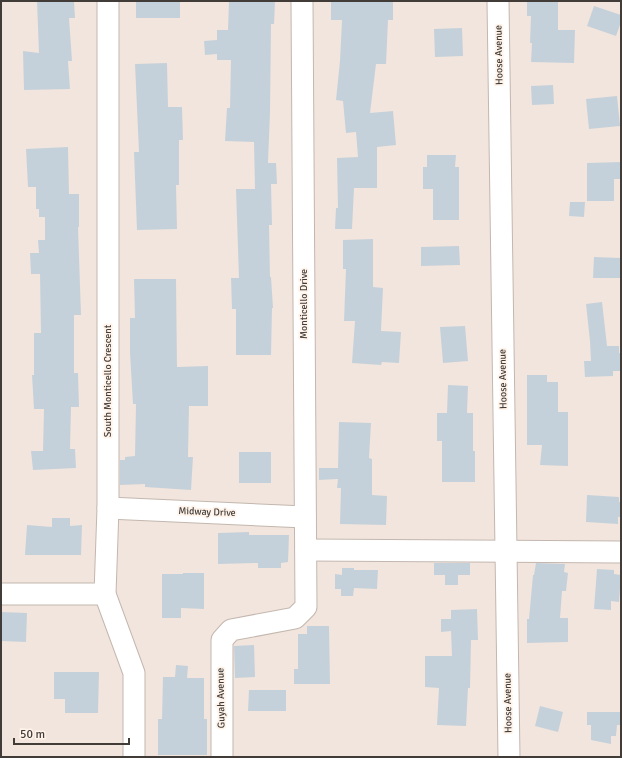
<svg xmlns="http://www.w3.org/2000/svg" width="622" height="758" viewBox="0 0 622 758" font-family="Signika,sans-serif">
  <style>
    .building { fill: #c5d1da }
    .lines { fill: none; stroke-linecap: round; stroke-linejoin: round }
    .minor-casing { stroke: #c3b7af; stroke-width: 23 }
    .minor { stroke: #fff; stroke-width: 21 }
    .labels { text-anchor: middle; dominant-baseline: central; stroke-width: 3.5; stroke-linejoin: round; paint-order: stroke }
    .street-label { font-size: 10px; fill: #413c38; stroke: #fff3ea }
  </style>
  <rect width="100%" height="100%" fill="#f2e5dd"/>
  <g class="building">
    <polygon points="37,1 74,1 75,18 69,18 72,61 68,61 70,89 24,90 23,51 39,53"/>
    <rect x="136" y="1" width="44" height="17"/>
    <polygon points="229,1 275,1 274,24 271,24 270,112 268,163 276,163 277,184 271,184 272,225 269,225 270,277 271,277 273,308 272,308 271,355 236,355 236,309 232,309 231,278 239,278 236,189 255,189 254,142 225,141 227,108 230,108 231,60 217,60 217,54 205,55 204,41 217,40 217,30 228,30"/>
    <polygon points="331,1 393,1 393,20 388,20 386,64 376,64 370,113 393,111 396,145 377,147 377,188 354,188 352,229 335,229 336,208 338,208 337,158 358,157 356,132 346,133 343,101 336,100 340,61 342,20 331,20"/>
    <polygon points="527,1 558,1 558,30 575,30 574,63 531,62 532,43 530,43 531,16 527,16"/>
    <polygon points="594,6 621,15 621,22 616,36 587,26"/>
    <polygon points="462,28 463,56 435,57 434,29"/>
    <polygon points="167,63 168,107 182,107 183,140 179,140 179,185 176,185 177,229 137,230 134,152 139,152 135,64"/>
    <polygon points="553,85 554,104 532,105 531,86"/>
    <polygon points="617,96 620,126 589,129 586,99"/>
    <polygon points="68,147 69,194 79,194 79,227 78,227 81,315 74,315 74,373 78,373 79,407 71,407 70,449 75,449 76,468 33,470 31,451 43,451 44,409 34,409 32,375 34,375 34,333 41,333 40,274 31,274 30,253 39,253 38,240 45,240 45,217 39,217 39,209 36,209 36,187 28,187 26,149"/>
    <polygon points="427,155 456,155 455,167 459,167 459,220 433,220 433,189 423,189 423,167 427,167"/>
    <polygon points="621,162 621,179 614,179 614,201 587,201 587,163"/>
    <polygon points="570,202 585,202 584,217 569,216"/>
    <polygon points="373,239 373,287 383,288 381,331 401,332 399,363 382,362 381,365 352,363 355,321 344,321 346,269 343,269 343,240"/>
    <polygon points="459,246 460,265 421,266 421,247"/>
    <polygon points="594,257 621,258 621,278 593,278"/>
    <polygon points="134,279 176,279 177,367 208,366 208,406 189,406 188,457 193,457 191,490 145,487 145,484 120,485 120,460 125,460 125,457 135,456 136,404 133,404 130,353 130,318 135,318"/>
    <polygon points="602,302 607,346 619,346 619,353 621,353 621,371 613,371 613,376 585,377 584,361 591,361 590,341 586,304"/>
    <polygon points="465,326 468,361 443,363 440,327"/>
    <polygon points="527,375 547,375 547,382 558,382 558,412 568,412 568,466 540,465 542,445 527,445"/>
    <polygon points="448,385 468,386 467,413 473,413 473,451 475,451 475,482 442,482 442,441 437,441 437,413 447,413"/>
    <polygon points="339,422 371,423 369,458 372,459 372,495 387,496 386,525 340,524 341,488 337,488 338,479 319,480 319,468 338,468"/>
    <rect x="239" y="452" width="32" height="31"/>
    <polygon points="587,495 619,497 619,502 621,502 621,517 618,517 618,524 586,522"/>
    <polygon points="52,518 70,518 70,526 82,525 81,555 25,555 27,525 52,527"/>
    <polygon points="249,532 249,535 289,535 288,562 281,563 281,568 258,568 258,563 218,564 218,533"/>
    <polygon points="434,563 470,563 470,575 458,575 458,585 445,585 445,575 434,575"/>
    <polygon points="536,563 565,564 564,572 568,573 566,591 562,591 560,618 568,618 568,642 527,643 527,619 529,619 533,575 534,575"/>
    <polygon points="342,568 354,568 354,570 378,570 377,589 354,588 353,596 341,596 341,589 335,589 335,574 342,575"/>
    <polygon points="597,569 614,570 614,574 621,575 619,602 611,601 611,610 594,609"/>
    <polygon points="183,573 204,573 204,609 181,608 181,618 162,618 162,574 183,574"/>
    <polygon points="477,609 478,640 471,640 470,688 468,688 466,726 437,725 439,688 425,687 425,656 452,656 451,631 441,632 441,619 451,619 451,610"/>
    <polygon points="1,612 27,613 26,642 1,641"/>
    <polygon points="307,626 329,626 330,684 294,684 294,669 298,669 298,634 307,634"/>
    <polygon points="254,645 255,677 235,678 234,646"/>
    <polygon points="176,665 188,666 187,678 204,678 204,719 207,719 207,755 158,755 158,719 162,719 163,677 175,677"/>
    <polygon points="54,672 99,672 98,713 65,713 65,699 54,699"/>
    <polygon points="249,690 286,690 286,711 248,711"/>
    <polygon points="540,706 563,712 558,732 535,726"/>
    <polygon points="587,712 621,712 621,725 617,725 616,736 611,736 611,744 591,740 591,725 587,725"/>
  </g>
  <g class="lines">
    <g class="minor-casing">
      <g id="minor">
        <polyline points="108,1 108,508 105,594 134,673 134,757"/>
        <polyline points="498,1 509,757"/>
        <polyline points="108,508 305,517"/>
        <polyline points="306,550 621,552"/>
        <polyline points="1,594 105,594"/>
        <polyline points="222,757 222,640 231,630 295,618 306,607 302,1"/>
      </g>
    </g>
    <use href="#minor" class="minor"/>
  </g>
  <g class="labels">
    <g class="street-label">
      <text transform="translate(499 55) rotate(-91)">Hoose Avenue</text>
      <text transform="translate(304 304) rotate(-90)">Monticello Drive</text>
      <text transform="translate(503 379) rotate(-91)">Hoose Avenue</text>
      <text transform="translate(108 381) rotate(-90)">South Monticello Crescent</text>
      <text transform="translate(207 512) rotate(2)">Midway Drive</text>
      <text transform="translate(221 698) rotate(-91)">Guyah Avenue</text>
      <text transform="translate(508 703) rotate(-91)">Hoose Avenue</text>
    </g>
  </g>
  <rect width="622" height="758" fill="none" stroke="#413c38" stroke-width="4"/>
  <path d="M14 738v6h115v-6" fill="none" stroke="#413c38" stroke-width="2"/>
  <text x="20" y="738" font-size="12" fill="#413c38" stroke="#fff3ea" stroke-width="3" paint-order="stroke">50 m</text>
</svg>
